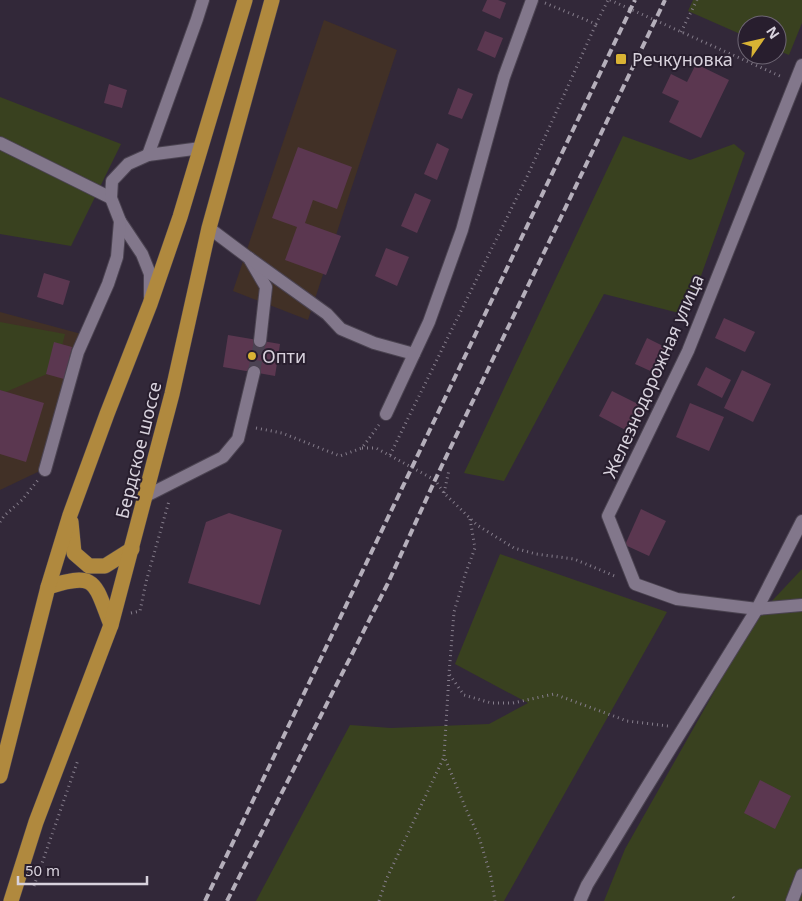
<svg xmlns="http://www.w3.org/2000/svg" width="802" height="901" viewBox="0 0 802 901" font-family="'Noto Sans',sans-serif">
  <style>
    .commercial { fill: #413026 }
    .green { fill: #39411f }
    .building { fill: #5b3750 }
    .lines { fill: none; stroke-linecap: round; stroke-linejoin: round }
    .minor-tunnel { stroke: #4b4252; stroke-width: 12; stroke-dasharray: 12 6; stroke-linecap: butt }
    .minor-casing { stroke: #4b4351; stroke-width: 14 }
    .highway-casing { stroke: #4b4351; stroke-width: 16 }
    .path { stroke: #857d8b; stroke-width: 3; stroke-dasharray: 1 4; stroke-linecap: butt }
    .minor { stroke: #82778b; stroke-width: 12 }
    .highway { stroke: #b0893e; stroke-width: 15 }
    .rail { stroke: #b5afbb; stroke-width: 4; stroke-dasharray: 8 4; stroke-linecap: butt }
    .poi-dot { fill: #d9b334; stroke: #281e2e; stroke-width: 2 }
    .labels { text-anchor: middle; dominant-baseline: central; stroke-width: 4; stroke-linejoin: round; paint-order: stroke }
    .poi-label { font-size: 18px; fill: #d8d2dd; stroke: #281e2e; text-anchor: start }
    .street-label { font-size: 18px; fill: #d8d2dd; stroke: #281e2e }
  </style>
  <rect width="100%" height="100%" fill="#322839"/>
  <g class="commercial">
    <polygon points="324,20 397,50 308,320 233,291"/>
    <polygon points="0,312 85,335 44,469 0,490"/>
  </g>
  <g class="green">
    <polygon points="693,0 802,0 802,23 789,55 777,50 777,25 747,25 747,37 688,11"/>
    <polygon points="0,97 121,144 71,246 0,234"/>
    <polygon points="623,136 690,160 734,144 745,153 687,315 604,294 504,481 464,473"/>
    <polygon points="0,322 65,334 56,370 6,392 0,390"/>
    <polygon points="500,554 667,612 504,901 256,901 350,725 391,728 489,724 528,703 455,664"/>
    <polygon points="802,569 802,901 604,901 625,849 756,618"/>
  </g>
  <g class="building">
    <polygon points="487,0 498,0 506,3 500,19 482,11"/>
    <polygon points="485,31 503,38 495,58 477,50"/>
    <polygon points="696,64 729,80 701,138 669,122 679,101 662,93 671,74 687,82"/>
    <polygon points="109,84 127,90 122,108 104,103"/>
    <polygon points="458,88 473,94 462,119 448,114"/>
    <polygon points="437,143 449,149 437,180 424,174"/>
    <polygon points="298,147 352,167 337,209 313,200 305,223 341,236 326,275 285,260 297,227 272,218"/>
    <polygon points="415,193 431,200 417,233 401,226"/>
    <polygon points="386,248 409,257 397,286 375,276"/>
    <polygon points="44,273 70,281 63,305 37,297"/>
    <polygon points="724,318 755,332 745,352 715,338"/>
    <polygon points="228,335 280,344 275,376 223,367"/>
    <polygon points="647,338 669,349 657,374 635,364"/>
    <polygon points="54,342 72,347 64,379 46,374"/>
    <polygon points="706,367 731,380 722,398 697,385"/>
    <polygon points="742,370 771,384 753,422 724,408"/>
    <polygon points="0,390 44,403 26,462 0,454"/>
    <polygon points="612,391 644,407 631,433 599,416"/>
    <polygon points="690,403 724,417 709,451 676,437"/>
    <polygon points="641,509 666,521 649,556 625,545"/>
    <polygon points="229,513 282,530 260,605 188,583 206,522"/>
    <polygon points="760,780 791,796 775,829 744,813"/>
  </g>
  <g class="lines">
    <polyline class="minor-tunnel" points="254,372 260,341"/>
    <g class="minor-casing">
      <g id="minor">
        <polyline points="802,65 688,351 608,516 635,584 677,599 757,609 802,605"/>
        <polyline points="0,143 111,198"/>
        <polyline points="148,155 197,19 203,0"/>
        <polyline points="209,228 249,258 266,287 260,341"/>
        <polyline points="249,258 327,314 341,329 374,343 414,354"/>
        <polyline points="150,297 150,274 142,254 120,221 111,198 112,181 128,164 148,155 201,148"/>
        <polyline points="386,414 429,322 462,230 504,77 532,0"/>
        <polyline points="45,470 78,352 108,284 117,257 120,221"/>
        <polyline points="146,496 223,457 238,439 254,372"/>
        <polyline points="580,901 587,885 643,793 757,609 802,521"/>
        <polyline points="792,901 802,875"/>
      </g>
    </g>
    <g class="highway-casing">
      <g id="highway">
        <polyline points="71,522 74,553 89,566 105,566 132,549"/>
        <path d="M48,587C97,571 94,582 111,625"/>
        <polyline points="0,776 48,587 70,515 107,414 150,304 180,217 245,0"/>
        <polyline points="11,901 36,822 111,625 172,394 209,228 272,0"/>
      </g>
    </g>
    <g class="path">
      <polyline points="610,0 782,77"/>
      <polyline points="545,3 596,24 608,0"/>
      <polyline points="681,32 697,0"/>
      <polyline points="256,428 282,433 340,456 362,448 379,425"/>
      <polyline points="362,448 376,448 435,480 444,493 477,525 514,548 536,554 574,559 617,577"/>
      <polyline points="390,455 526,179 596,24"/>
      <polyline points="444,493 449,470"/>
      <polyline points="470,519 475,548 465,575 454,612 449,674 464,695 491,703 513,703 554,694 627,721 668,726"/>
      <polyline points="0,522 4,516 22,500 38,480"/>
      <polyline points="131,613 140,611 146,582 169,501"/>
      <polyline points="449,675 444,756 466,809 479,837 491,877 495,901"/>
      <polyline points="34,886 78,760"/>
      <polyline points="733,897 736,901"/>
      <polyline points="379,901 386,880 444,757"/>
    </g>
    <use href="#minor" class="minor"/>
    <use href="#highway" class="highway"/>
    <g class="rail">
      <polyline points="205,901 635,0"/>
      <polyline points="227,901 388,583 435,480 665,0"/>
    </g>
  </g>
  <g class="poi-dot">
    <rect x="615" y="53" width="12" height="12" rx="2.5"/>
    <circle cx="252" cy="356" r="5"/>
  </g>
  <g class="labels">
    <g class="poi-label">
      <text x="632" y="59">Речкуновка</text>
      <text x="262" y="356">Опти</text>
    </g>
    <g class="street-label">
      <text transform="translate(653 376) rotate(-66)">Железнодорожная улица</text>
      <text transform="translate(138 450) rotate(-76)">Бердское шоссе</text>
    </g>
  </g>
  <g transform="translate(762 40) rotate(56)"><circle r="24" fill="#281e2e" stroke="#6e6674"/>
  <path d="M0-4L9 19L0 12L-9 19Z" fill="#d9b334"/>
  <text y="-8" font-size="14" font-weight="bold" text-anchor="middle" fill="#d8d2dd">N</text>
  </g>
  <path d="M18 876v8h129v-8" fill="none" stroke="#d8d2dd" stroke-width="2.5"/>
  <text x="25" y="876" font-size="15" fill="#d8d2dd" stroke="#281e2e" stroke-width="4" paint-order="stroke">50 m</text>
</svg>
